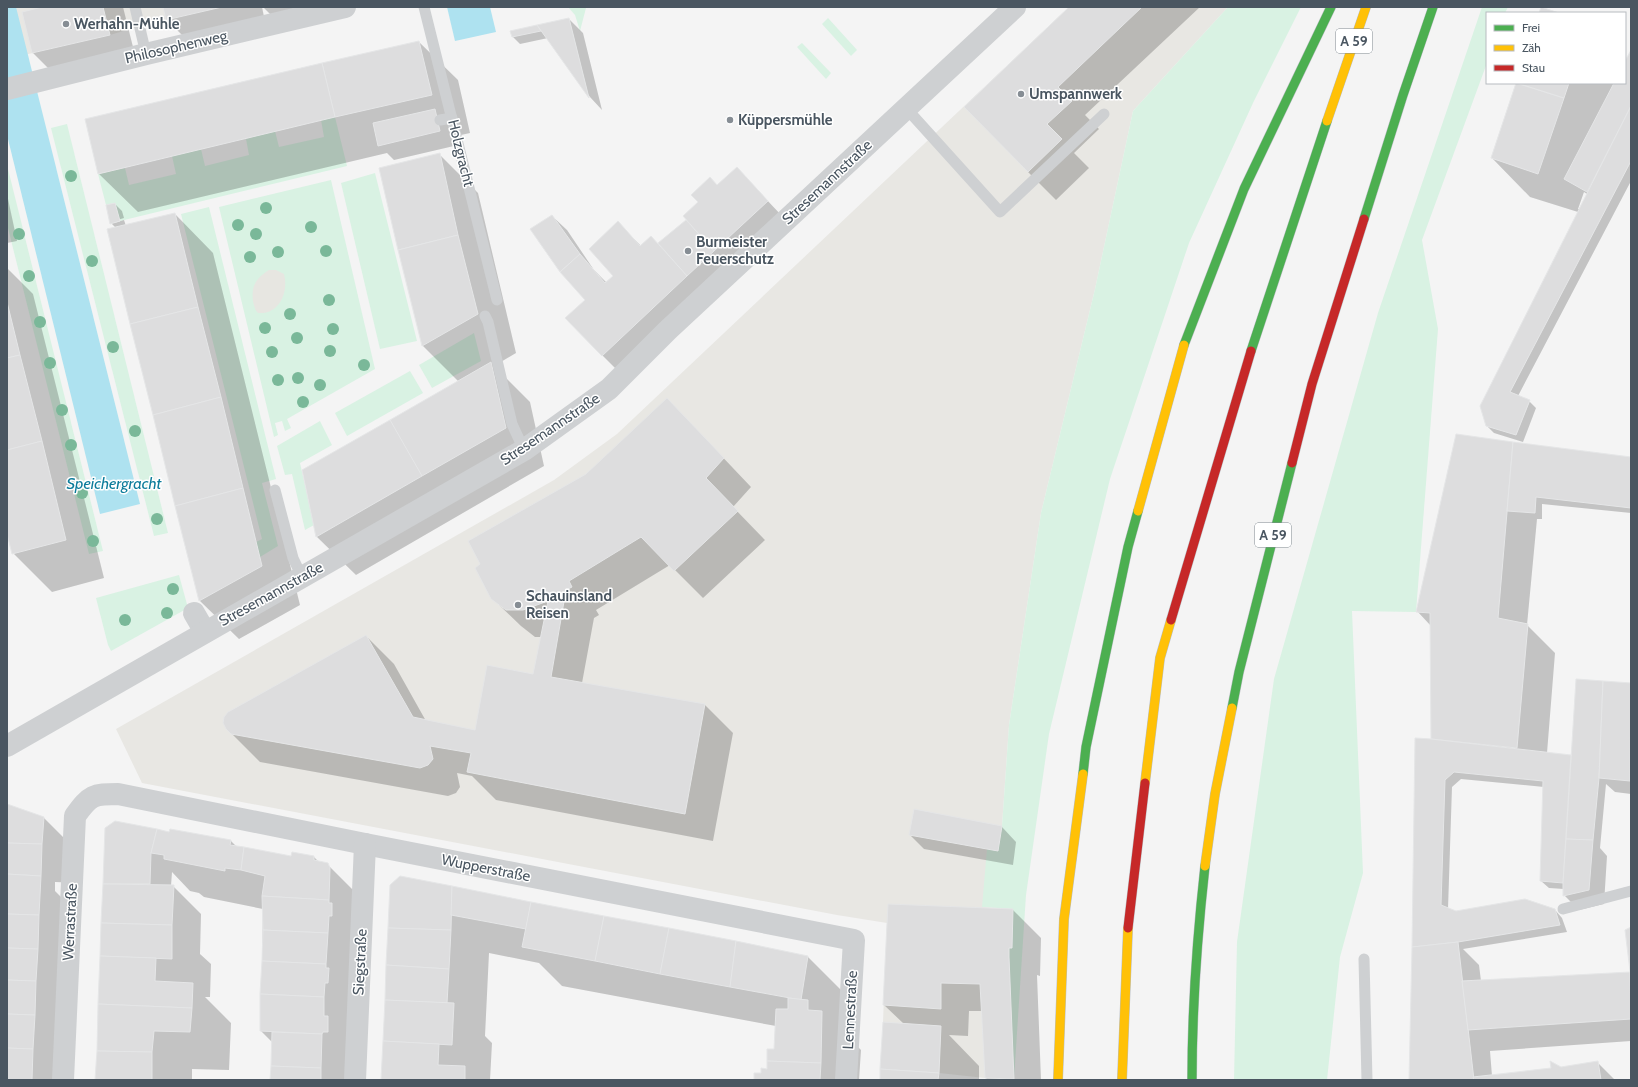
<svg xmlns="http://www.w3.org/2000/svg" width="1638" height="1087" viewBox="0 0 1638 1087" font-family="Cabin,sans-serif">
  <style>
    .commercial { fill: #e8e7e3 }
    .green { fill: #d9f2e3 }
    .sand { fill: #e7e6e1 }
    .water { fill: #aee2f0 }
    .shadow { fill: #0003; fill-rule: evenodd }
    .building { fill: #ddddde; stroke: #e5e6e7 }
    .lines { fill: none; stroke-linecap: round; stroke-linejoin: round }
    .fast-casing { stroke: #b9bec3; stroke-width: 10 }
    .slow-casing { stroke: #b9bec3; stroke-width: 10 }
    .jam-casing { stroke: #b9bec3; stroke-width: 10 }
    .lane { stroke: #ced0d2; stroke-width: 11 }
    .street { stroke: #ced0d2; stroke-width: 22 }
    .fast { stroke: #4caf50; stroke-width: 9 }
    .slow { stroke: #ffc107; stroke-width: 9 }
    .jam { stroke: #c62828; stroke-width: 9 }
    .tree { fill: #7ab899 }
    .poi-dot { fill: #868d94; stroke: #fff; stroke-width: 1.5 }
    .labels { text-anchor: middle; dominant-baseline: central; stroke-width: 3; stroke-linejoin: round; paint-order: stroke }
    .shield { fill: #fff; stroke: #808990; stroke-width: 1 }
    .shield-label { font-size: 14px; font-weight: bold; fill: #4a5661 }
    .poi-label { font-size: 15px; font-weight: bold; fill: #4a5661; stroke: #fff; text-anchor: start }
    .street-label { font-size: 15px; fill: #4a5661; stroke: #fff }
    .water-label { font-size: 16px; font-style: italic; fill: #0c7c9b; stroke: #fff }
  </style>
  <rect width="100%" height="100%" fill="#f4f4f4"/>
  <g class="commercial">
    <polygon points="7,7 222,7 130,29 110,35 7,59"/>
    <polygon points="1069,7 1228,7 1133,111 1095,289 1041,513 1009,725 1002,826 998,851 983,907 1013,909 1012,948 1010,948 1009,957 1014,1079 985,1078 939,1073 941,1026 883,1022 887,923 837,915 142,783 116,729 554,480 617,434"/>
  </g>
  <g class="green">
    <polygon points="568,7 588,7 586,8 580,31 575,15"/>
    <polygon points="1228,7 1301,7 1253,103 1189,243 1110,479 1049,734 1026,895 1014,1079 1009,957 1009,948 1012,948 1013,909 982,907 987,849 998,851 1002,826 1009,725 1041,513 1095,289 1133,111"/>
    <polygon points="1482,7 1508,7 1505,13 1487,13 1487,63 1422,240 1438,329 1416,612 1352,611 1363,873 1340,957 1327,1080 1234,1080 1237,942 1274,679 1378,313"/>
    <polygon points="828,18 857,50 851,56 822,24"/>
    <polygon points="802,43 831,73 826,79 797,47"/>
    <polygon points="335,117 347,166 120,221 115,203 106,205 98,174 125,168 129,185 176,174 172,156 201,149 205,166 249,155 246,139 275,131 279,147 324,137 321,120"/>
    <polygon points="67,124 168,533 154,536 51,128"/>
    <polygon points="7,165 103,551 89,554 7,224"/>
    <polygon points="375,173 417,341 380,349 341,183"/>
    <polygon points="331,180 375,369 287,419 291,428 285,431 282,421 275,423 278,435 274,437 219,207"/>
    <polygon points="209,207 276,479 262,483 278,546 260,557 256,542 262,539 181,214"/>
    <polygon points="474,333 481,361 432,388 419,365"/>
    <polygon points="410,371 423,393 347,436 335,413"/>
    <polygon points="320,421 332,445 300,463 314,525 305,530 292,474 285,475 277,446"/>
    <polygon points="179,575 188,608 111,651 108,645 96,598"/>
  </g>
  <path class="sand" d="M269,270H276L284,274C289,292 279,315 258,313C255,310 254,306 253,301C251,286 256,278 269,270Z"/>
  <g class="water">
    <polygon points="7,7 16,7 140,504 100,514 7,135"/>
    <polygon points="447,7 490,7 496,32 455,41"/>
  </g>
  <g class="shadow">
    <polygon points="46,7 123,7 137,63 61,81 33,53"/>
    <polygon points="164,7 262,7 267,31 195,48 167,20"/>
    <polygon points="263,7 352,7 283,27"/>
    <polygon points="1071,7 1200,7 1085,115 1099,129 1074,153 1089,168 1056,200 1028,172"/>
    <polygon points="569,19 583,33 602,110 590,97 548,38 520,44 512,36 512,32"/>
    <polygon points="419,42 458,80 470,133 452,137 454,146 394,160 387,153 138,212 99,174"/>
    <path d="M1631,52V181L1518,396L1529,401L1536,408L1523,442L1494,433L1487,426L1578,212L1530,197L1492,158L1517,83H1625V60L1626,61ZM1584,192L1587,194L1579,209H1578Z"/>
    <polygon points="439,154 478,193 516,353 494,366 530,402 544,466 356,575 317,537 303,470 459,382 422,345"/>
    <polygon points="737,168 782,216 624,377 602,355 586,301 552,216 567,230 594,270 607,283 614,276 618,223 641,246 658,244 688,220 718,186"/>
    <polygon points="7,194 17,241 7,243"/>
    <polygon points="115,204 122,211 124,218 114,221 114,223 124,220 126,226 175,214 213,253 300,605 239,639 200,601 108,230 116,228 111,223"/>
    <polygon points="7,268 33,294 104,578 52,592 13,553 7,529"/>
    <polygon points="695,428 751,487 733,507 765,540 703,598 670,565 596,610 599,615 594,618 582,683 705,705 733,733 713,841 496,800 472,776 457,773 460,787 456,793 448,796 260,762 231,733 366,636 394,664 426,721 476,731 534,675 541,637 535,637 521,626 492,598"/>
    <polygon points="1457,435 1631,458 1631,513 1542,504 1542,519 1537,519 1527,625 1555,653 1547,753 1572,756 1603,682 1631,684 1631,794 1615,792 1606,784 1600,848 1607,856 1604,904 1579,910 1564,895 1564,889 1549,888 1541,881 1544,787 1461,779 1452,787 1448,909 1456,912 1555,910 1562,918 1567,932 1463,949 1479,965 1481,981 1631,973 1631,1041 1490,1051 1492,1076 1598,1063 1615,1080 1410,1080 1432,740 1431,626 1417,611"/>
    <polygon points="7,805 43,817 82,856 80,883 55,882 55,891 79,915 71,1080 7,1080"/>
    <polygon points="1002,827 1016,842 1013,865 924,849 910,835"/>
    <polygon points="106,829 170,833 231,841 237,847 292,857 314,857 319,862 329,866 368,905 360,1080 271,1080 273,1043 261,1031 263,909 204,897 199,893 190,891 172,872 171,886 173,886 201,914 200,954 211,964 210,997 205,997 231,1023 229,1070 192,1069 192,1080 96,1080"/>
    <polygon points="391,885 808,957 846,995 841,1030 861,1050 859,1080 755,1080 768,1070 775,1050 776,1026 562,986 539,963 489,953 485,1036 492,1043 490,1080 383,1080"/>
    <polygon points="1013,910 1041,938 1040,976 1037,975 1041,1080 988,1080 986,1078 982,1011 969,1011 968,1036 949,1035 979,1066 979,1080 881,1080 904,1024 884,1005"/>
  </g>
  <g class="building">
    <polygon points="42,7 103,7 110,35 32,53 22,12"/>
    <polygon points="163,7 222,7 166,20"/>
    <polygon points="1069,7 1142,7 1058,87 1072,101 1047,124 1062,139 1028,172 964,107"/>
    <polygon points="1541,7 1559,13 1539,13"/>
    <polygon points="569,18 589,98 537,25"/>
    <polygon points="537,25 541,31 512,37 510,31"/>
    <polygon points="419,41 432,95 335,117 322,63"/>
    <polygon points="1631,50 1631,106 1587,192 1564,179 1614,83 1625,83 1625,61"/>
    <polygon points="322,63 335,117 98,174 85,119"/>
    <polygon points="1516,83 1564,98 1538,174 1491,158"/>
    <polygon points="1517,83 1569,83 1564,98"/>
    <polygon points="1631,106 1631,161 1510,392 1530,400 1516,435 1486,426 1480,406"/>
    <polygon points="435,109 440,131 378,146 373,123"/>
    <polygon points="440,153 458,235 398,250 379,168"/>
    <polygon points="737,167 768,201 714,251 683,216 698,202 691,195 710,177 717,185"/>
    <polygon points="115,203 120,221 110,224 106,205"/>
    <polygon points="175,213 198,307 130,324 107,229"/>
    <polygon points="552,215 580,254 560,272 530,229"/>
    <polygon points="686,220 714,251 687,276 658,243"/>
    <polygon points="618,221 640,246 651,236 687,276 602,356 565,318 585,300 560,272 580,254 605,283 613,276 589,249"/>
    <polygon points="458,235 478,314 422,346 398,250"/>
    <polygon points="7,302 20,355 7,358"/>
    <polygon points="198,307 221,397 153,415 130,324"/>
    <polygon points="20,355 42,441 7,450 7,358"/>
    <polygon points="491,362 506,428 422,476 390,420"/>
    <polygon points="221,397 243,488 175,506 153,415"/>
    <polygon points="667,398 724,458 706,478 738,511 674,571 641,537 569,581 572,587 566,590 551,677 705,704 685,814 467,772 471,753 430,746 433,759 428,765 420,768 231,734 226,729 223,723 224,717 228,712 366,635 413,717 475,730 487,665 533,674 548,601 523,610 506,610 491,599 475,568 480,564 468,541 586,474"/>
    <polygon points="390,420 422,476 316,537 302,470"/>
    <polygon points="1456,434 1513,442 1498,618 1528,624 1517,748 1431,739 1430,613 1416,612"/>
    <polygon points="42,441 66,540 12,554 7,534 7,450"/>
    <polygon points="1513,442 1631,457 1631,508 1536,497 1535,513 1507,511"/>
    <polygon points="243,488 262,566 199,601 175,506"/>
    <polygon points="1576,679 1603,681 1599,778 1593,840 1566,839"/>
    <polygon points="1603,681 1631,683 1630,781 1599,778"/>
    <polygon points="1415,738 1431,739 1571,755 1563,883 1540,881 1543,781 1454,772 1445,780 1441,905 1456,911 1525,899 1555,909 1560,925 1458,942 1412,947"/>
    <polygon points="7,804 44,817 42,844 7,843"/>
    <polygon points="914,809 1002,826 998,851 909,835"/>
    <polygon points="115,821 157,829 151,853 150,884 103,884 105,828"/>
    <polygon points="157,829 169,832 170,829 231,840 230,845 244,847 241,870 225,868 225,871 164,859 164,855 151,853"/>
    <polygon points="1566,839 1593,840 1589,890 1563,896 1563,883"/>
    <polygon points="7,843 42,844 41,876 7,874"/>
    <polygon points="244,847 291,856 292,852 314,856 314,860 328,863 330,868 329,900 262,896 265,876 241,870"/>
    <polygon points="7,874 41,876 39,915 7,914"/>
    <polygon points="400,876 452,886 451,930 388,928 390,885"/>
    <polygon points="103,884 174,885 172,925 101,923"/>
    <polygon points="452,886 531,902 526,929 451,915"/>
    <polygon points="262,896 329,900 329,903 332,903 332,916 329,916 328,933 263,930"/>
    <polygon points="531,902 604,916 595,961 522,947"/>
    <polygon points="888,904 1013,909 1012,948 1009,948 1009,957 1014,1079 985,1078 980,984 941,983 941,1009 883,1005"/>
    <polygon points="7,914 39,915 38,949 7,948"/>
    <polygon points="604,916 669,928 660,974 595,961"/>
    <polygon points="101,923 172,925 172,959 100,956"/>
    <polygon points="1631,927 1631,979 1625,930"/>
    <polygon points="388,928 451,930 449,969 386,965"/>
    <polygon points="669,928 736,941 730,987 660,974"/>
    <polygon points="263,930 328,933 326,964 262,961"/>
    <polygon points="736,941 808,956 801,1000 730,987"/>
    <polygon points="1458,942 1474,1080 1409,1080 1412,947"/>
    <polygon points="7,948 38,949 36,981 7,980"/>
    <polygon points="100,956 156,958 155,981 193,983 192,1008 98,1004"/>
    <polygon points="262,961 326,964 326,968 329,968 328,983 325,983 324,997 260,994"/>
    <polygon points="386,965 449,969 447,1003 385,1000"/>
    <polygon points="1630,972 1631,1019 1468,1030 1462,981"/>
    <polygon points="7,980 36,981 35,1015 7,1014"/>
    <polygon points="260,994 324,997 324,1016 328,1016 328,1032 323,1032 322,1034 260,1031"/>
    <polygon points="788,998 808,1000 808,1010 822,1011 821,1063 767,1061 767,1049 774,1049 776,1009 788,1009"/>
    <polygon points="385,1000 454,1003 452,1045 383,1041"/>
    <polygon points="98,1004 192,1008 190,1032 154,1031 152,1052 97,1051"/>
    <polygon points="7,1014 35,1015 33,1049 7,1048"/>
    <polygon points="883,1022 941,1026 939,1073 880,1069"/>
    <polygon points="272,1032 322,1034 321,1068 271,1066"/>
    <polygon points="383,1041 439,1044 438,1065 465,1066 465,1080 381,1080"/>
    <polygon points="7,1048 33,1049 32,1080 7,1080"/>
    <polygon points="97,1051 152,1052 152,1080 95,1080"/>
    <polygon points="767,1061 821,1063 820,1080 754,1080 754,1073 761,1073 761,1068 767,1069"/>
    <polygon points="1550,1061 1561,1067 1598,1061 1601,1080 1474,1080 1473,1077 1551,1068"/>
    <polygon points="271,1066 321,1068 321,1080 270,1080"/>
    <polygon points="880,1069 939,1073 938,1080 880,1080"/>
  </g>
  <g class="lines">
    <g class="fast-casing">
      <g id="fast">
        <polyline points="1364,219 1403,95 1433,7"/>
        <polyline points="1184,345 1244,189 1331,7"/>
        <polyline points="1251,351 1327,121"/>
        <polyline points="1232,708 1239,672 1292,463"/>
        <polyline points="1083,774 1086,747 1128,547 1138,511"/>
        <path d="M1192,1080C1192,1008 1197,938 1205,866"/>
      </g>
    </g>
    <g class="slow-casing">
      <g id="slow">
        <polyline points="1327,121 1366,7"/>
        <polyline points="1138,511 1184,345"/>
        <polyline points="1145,783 1160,658 1171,620"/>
        <polyline points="1205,866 1215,794 1232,708"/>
        <polyline points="1058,1080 1064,919 1083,774"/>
        <polyline points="1122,1080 1128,928"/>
      </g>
    </g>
    <g class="jam-casing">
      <g id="jam">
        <polyline points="1292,463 1312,384 1364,219"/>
        <polyline points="1171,620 1251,351"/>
        <polyline points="1128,928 1145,783"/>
      </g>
    </g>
    <g class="lane">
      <polyline points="135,7 146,54"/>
      <polyline points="424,7 497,300"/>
      <polyline points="906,108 1000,212 1104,114"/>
      <polyline points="440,120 452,118"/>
      <polyline points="485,316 488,322 512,424 524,450"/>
      <polyline points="275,490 293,558 302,577"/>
      <polyline points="1563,909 1631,891"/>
      <polyline points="1364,959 1367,1080"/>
    </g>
    <g class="street">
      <polyline points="7,89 146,54 345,7"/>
      <polyline points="194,613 205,632"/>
      <polyline points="7,746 524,450 609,389 668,330 1015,7"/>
      <path d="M63,1080L75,816C90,795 93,794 118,794L365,844L854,940L846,1080"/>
      <polyline points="355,1080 365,844"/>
    </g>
    <use href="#fast" class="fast"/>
    <use href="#slow" class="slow"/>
    <use href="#jam" class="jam"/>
  </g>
  <g class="tree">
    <circle cx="71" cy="176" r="6"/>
    <circle cx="266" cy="208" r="6"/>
    <circle cx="238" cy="225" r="6"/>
    <circle cx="311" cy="227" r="6"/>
    <circle cx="19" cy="234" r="6"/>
    <circle cx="256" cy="234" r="6"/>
    <circle cx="326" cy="251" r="6"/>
    <circle cx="278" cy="252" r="6"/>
    <circle cx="250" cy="257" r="6"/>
    <circle cx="92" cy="261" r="6"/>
    <circle cx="29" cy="276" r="6"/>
    <circle cx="329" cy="300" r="6"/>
    <circle cx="290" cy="314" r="6"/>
    <circle cx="40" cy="322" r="6"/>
    <circle cx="265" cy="328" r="6"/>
    <circle cx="333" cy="329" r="6"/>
    <circle cx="297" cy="338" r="6"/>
    <circle cx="113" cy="347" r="6"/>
    <circle cx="330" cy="351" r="6"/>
    <circle cx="272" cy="352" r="6"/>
    <circle cx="50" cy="363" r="6"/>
    <circle cx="364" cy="365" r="6"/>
    <circle cx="298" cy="378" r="6"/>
    <circle cx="278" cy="380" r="6"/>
    <circle cx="320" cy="385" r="6"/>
    <circle cx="303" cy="402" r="6"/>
    <circle cx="62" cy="410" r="6"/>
    <circle cx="135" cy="431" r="6"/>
    <circle cx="71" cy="445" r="6"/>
    <circle cx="82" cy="493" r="6"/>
    <circle cx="157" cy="519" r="6"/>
    <circle cx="93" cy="541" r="6"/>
    <circle cx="173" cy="589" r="6"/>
    <circle cx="167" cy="613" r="6"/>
    <circle cx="125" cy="620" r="6"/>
  </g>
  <g class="poi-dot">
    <circle cx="66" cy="24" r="4"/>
    <circle cx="1021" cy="94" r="4"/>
    <circle cx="730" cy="120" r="4"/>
    <circle cx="688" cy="251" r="4"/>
    <circle cx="518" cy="605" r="4"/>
  </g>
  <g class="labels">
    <g class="shield">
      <rect x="1336" y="29" width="36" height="24" rx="3"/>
      <rect x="1255" y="523" width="36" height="24" rx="3"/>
    </g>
    <g class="shield-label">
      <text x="1354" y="41">A 59</text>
      <text x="1273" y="535">A 59</text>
    </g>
    <g class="poi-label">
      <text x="74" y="24">Werhahn-Mühle</text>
      <text x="1029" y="94">Umspannwerk</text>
      <text x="738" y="120">Küppersmühle</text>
      <text x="696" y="242">Burmeister<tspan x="696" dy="17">Feuerschutz</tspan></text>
      <text x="526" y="596">Schauinsland<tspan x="526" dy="17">Reisen</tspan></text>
    </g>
    <g class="street-label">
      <text transform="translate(176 47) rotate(-13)">Philosophenweg</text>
      <text transform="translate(461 153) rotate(76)">Holzgracht</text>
      <text transform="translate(827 182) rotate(-43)">Stresemannstraße</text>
      <text transform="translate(550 429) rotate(-34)">Stresemannstraße</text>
      <text transform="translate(271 594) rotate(-29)">Stresemannstraße</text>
      <text transform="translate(486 868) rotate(11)">Wupperstraße</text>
      <text transform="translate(70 922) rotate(-87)">Werrastraße</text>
      <text transform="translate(360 962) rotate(-87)">Siegstraße</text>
      <text transform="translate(850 1010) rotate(-87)">Lennestraße</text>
    </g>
    <g class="water-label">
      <text x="114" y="483">Speichergracht</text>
    </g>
  </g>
  <rect width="1638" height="1087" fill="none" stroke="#4a5661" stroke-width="16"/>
  <rect x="1486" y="12" width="140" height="72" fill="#ffffff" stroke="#b7bbc0"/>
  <rect x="1494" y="25" width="20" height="6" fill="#4caf50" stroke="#b7bbc0"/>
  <text x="1522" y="32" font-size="12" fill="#4a5661">Frei</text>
  <rect x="1494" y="45" width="20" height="6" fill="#ffc107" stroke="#b7bbc0"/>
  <text x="1522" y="52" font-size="12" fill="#4a5661">Zäh</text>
  <rect x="1494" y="65" width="20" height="6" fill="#c62828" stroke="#b7bbc0"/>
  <text x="1522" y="72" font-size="12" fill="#4a5661">Stau</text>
</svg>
